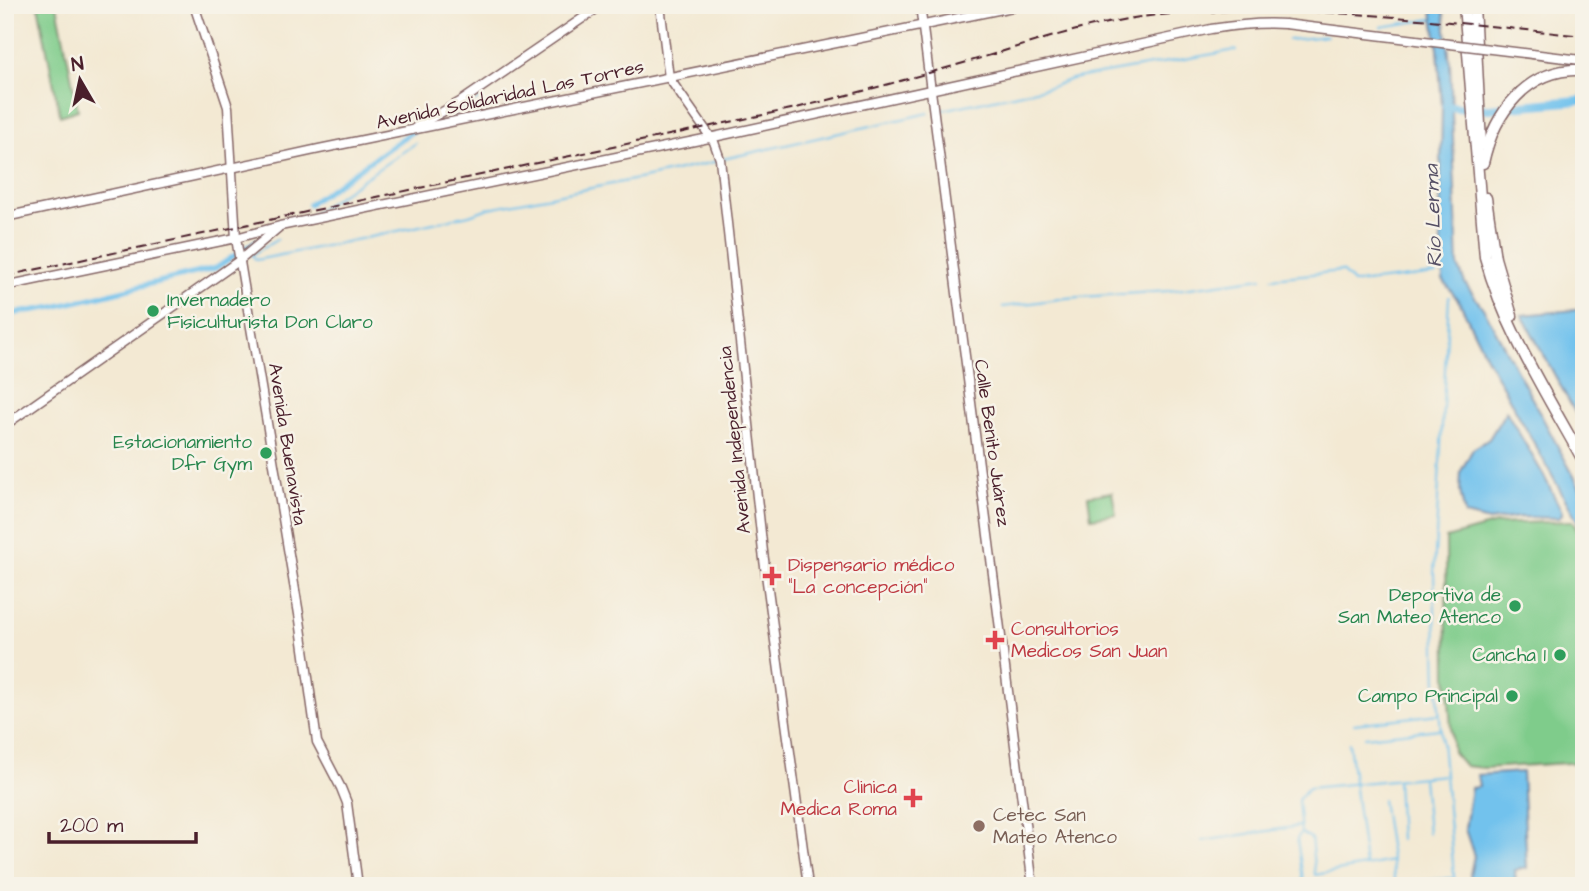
<svg xmlns="http://www.w3.org/2000/svg" width="1589" height="891" viewBox="0 0 1589 891" font-family="'Architects Daughter',sans-serif">
  <style>
    .green { fill: #7fcc8b; stroke: #64765b; stroke-width: 2 }
    .water { fill: #72c2ed; stroke: #5e708c; stroke-width: 2 }
    .lines { fill: none; stroke-linecap: round; stroke-linejoin: round }
    .stream { stroke: #72c2ed; stroke-width: 2 }
    .canal { stroke: #72c2ed; stroke-width: 5 }
    .river { stroke: #72c2ed; stroke-width: 9 }
    .secondary-casing { stroke: #856666; stroke-width: 11 }
    .highway-casing { stroke: #856666; stroke-width: 13 }
    .secondary { stroke: #fff; stroke-width: 8 }
    .highway { stroke: #fff; stroke-width: 10 }
    .rail { stroke: #4a1f2b; stroke-width: 2; stroke-dasharray: 10 5; stroke-linecap: butt }
    .secondary-bridge-casing { stroke: #856666; stroke-width: 11; stroke-linecap: butt }
    .secondary-bridge { stroke: #fff; stroke-width: 8 }
    .leisure-dot { fill: #2e9e5b; stroke: #f7f3e8; stroke-width: 2.5 }
    .health-dot { fill: #e0444e; stroke: #f7f3e8; stroke-width: 2.5 }
    .education-dot { fill: #8d6e63; stroke: #f7f3e8; stroke-width: 2.5 }
    .labels { text-anchor: middle; dominant-baseline: central; stroke-width: 5; stroke-linejoin: round; paint-order: stroke }
    .street-label { font-size: 19px; fill: #4a1f2b; stroke: #f7f3e8 }
    .leisure-label { font-size: 19px; fill: #27864d; stroke: #f7f3e8; text-anchor: end }
    .health-label { font-size: 19px; fill: #be3a42; stroke: #f7f3e8; text-anchor: start }
    .education-label { font-size: 19px; fill: #785e54; stroke: #f7f3e8; text-anchor: start }
    .water-label { font-size: 21px; font-style: italic; fill: #565065; stroke: #f7f3e8 }
  </style>
  <rect width="100%" height="100%" fill="#f7f3e8"/>
  <filter id="ink" filterUnits="userSpaceOnUse"><feTurbulence type="fractalNoise" baseFrequency=".0143" numOctaves="2"/><feDisplacementMap in="SourceGraphic" scale="14" xChannelSelector="R" yChannelSelector="G"/><feConvolveMatrix kernelMatrix="1 2 1 2 8 2 1 2 1" color-interpolation-filters="sRGB"/></filter>
  <filter id="wash" filterUnits="userSpaceOnUse"><feTurbulence type="fractalNoise" baseFrequency=".00686" numOctaves="4" result="noise"/><feDisplacementMap in="SourceGraphic" scale="28" xChannelSelector="R" yChannelSelector="G"/><feGaussianBlur stdDeviation="1.57" result="paint"/><feColorMatrix in="noise" values="0 0 0 0 0 0 0 0 0 0 0 0 0 0 0 0 0 1.4 0 .05"/><feComposite in="paint" operator="in"/></filter>
  <g filter="url(#wash)">
    <rect width="100%" height="100%" fill="#f3e9d3"/>
    <g class="green">
      <polygon points="38,5 57,5 78,110 60,116"/>
      <polygon points="1112,492 1116,514 1091,518 1088,496"/>
      <polygon points="1572,521 1584,543 1584,762 1484,768 1465,766 1453,752 1447,677 1446,538 1496,524"/>
    </g>
    <g class="water">
      <polygon points="1431,5 1443,5 1450,62 1458,265 1465,283 1485,311 1584,495 1584,533 1485,355 1460,303 1443,280 1440,225 1442,107 1438,48"/>
      <polygon points="1584,309 1584,429 1522,315"/>
      <polygon points="1506,411 1544,476 1562,512 1562,515 1559,518 1519,517 1489,521 1465,515 1460,491 1461,471 1473,449 1489,439"/>
      <polygon points="1522,772 1527,868 1515,870 1516,886 1473,886 1470,875 1474,856 1465,829 1471,788 1479,787 1477,775"/>
    </g>
    <g class="lines">
      <g class="stream">
        <polyline points="1381,27 1432,19"/>
        <polyline points="1288,40 1327,36"/>
        <polyline points="938,111 1054,86 1071,79 1236,50"/>
        <polyline points="449,117 483,97"/>
        <polyline points="723,159 929,113"/>
        <polyline points="308,217 416,143"/>
        <polyline points="252,255 256,260 375,236 469,215 489,208 653,176 718,161"/>
        <polyline points="252,255 278,239"/>
        <polyline points="1272,278 1342,271 1353,283 1357,283 1436,274"/>
        <polyline points="1449,297 1434,573 1437,686 1455,886"/>
        <polyline points="1003,307 1066,298 1168,291 1262,278"/>
        <polyline points="1354,724 1439,714"/>
        <polyline points="1365,737 1440,729"/>
        <polyline points="1349,743 1365,865"/>
        <polyline points="1423,778 1428,833"/>
        <polyline points="1397,781 1400,840"/>
        <polyline points="1382,800 1395,884 1452,878"/>
        <polyline points="1301,833 1311,838 1315,875 1392,861"/>
        <polyline points="1202,841 1300,826"/>
        <polyline points="1304,886 1297,839 1301,833 1298,800 1308,788 1445,775"/>
      </g>
      <g class="canal">
        <polyline points="309,204 413,131"/>
        <polyline points="5,315 54,307 216,268 256,241"/>
      </g>
      <g class="river">
        <polyline points="1446,106 1463,108"/>
        <polyline points="1483,109 1584,100"/>
      </g>
    </g>
  </g>
  <g filter="url(#ink)">
    <g class="lines">
      <g class="secondary-casing">
        <g id="secondary">
          <polyline points="194,5 228,107 236,238 300,620 317,742 341,788 347,803 358,886"/>
          <polyline points="660,5 669,78 714,142 720,159 763,552 808,886"/>
          <polyline points="920,5 1033,886"/>
          <polyline points="417,126 460,102 602,5"/>
          <polyline points="5,217 319,149 1022,5"/>
          <path d="M5,286L236,238L280,226L709,138L1211,29C1236,25 1260,22 1285,24"/>
          <polyline points="5,425 240,260 278,228"/>
        </g>
      </g>
      <g class="highway-casing">
        <g id="highway">
          <path d="M1464,5L1485,257C1505,330 1547,395 1584,462"/>
          <polyline points="1474,5 1481,145"/>
          <path d="M1483,163C1494,113 1527,67 1584,70"/>
          <polyline points="1486,198 1495,258 1512,316"/>
        </g>
      </g>
      <use href="#secondary" class="secondary"/>
      <use href="#highway" class="highway"/>
      <path class="rail" d="M5,276L796,108C858,93 919,76 981,58C1033,42 1086,25 1140,17C1287,0 1437,21 1584,36"/>
      <g class="secondary-bridge-casing">
        <polyline id="secondary-bridge" points="1285,24 1581,60"/>
      </g>
      <use href="#secondary-bridge" class="secondary-bridge"/>
    </g>
  </g>
  <g class="leisure-dot">
    <circle cx="153" cy="311" r="7"/>
    <circle cx="266" cy="453" r="7"/>
    <circle cx="1515" cy="606" r="7"/>
    <circle cx="1560" cy="655" r="7"/>
    <circle cx="1512" cy="696" r="7"/>
  </g>
  <g class="health-dot">
    <path d="M768.5 565.5h7v7h7v7h-7v7h-7v-7h-7v-7h7z"/>
    <path d="M991.5 629.5h7v7h7v7h-7v7h-7v-7h-7v-7h7z"/>
    <path d="M909.5 787.5h7v7h7v7h-7v7h-7v-7h-7v-7h7z"/>
  </g>
  <circle class="education-dot" cx="979" cy="826" r="7"/>
  <g class="labels">
    <g class="street-label">
      <text transform="translate(510 95) rotate(-12)">Avenida Solidaridad Las Torres</text>
      <text transform="translate(735 440) rotate(-96)">Avenida Independencia</text>
      <text transform="translate(992 443) rotate(82)">Calle Benito Juárez</text>
      <text transform="translate(287 444) rotate(81)">Avenida Buenavista</text>
    </g>
    <g class="leisure-label">
      <text x="167" y="300" text-anchor="start">Invernadero<tspan x="167" dy="22">Fisiculturista Don Claro</tspan></text>
      <text x="252" y="442">Estacionamiento<tspan x="252" dy="22">Dfr Gym</tspan></text>
      <text x="1501" y="595">Deportiva de<tspan x="1501" dy="22">San Mateo Atenco</tspan></text>
      <text x="1546" y="655">Cancha 1</text>
      <text x="1498" y="696">Campo Principal</text>
    </g>
    <g class="health-label">
      <text x="788" y="565">Dispensario médico<tspan x="788" dy="22">"La concepción"</tspan></text>
      <text x="1011" y="629">Consultorios<tspan x="1011" dy="22">Medicos San Juan</tspan></text>
      <text x="897" y="787" text-anchor="end">Clinica<tspan x="897" dy="22">Medica Roma</tspan></text>
    </g>
    <g class="education-label">
      <text x="993" y="815">Cetec San<tspan x="993" dy="22">Mateo Atenco</tspan></text>
    </g>
    <g class="water-label">
      <text transform="translate(1433 216) rotate(-92)">Río Lerma</text>
    </g>
  </g>
  <rect width="1589" height="891" fill="none" stroke="#f7f3e8" stroke-width="28"/>
  <g transform="translate(80 80) rotate(351)" stroke="#f7f3e8" stroke-width="5" paint-order="stroke">
  <path d="M0-5L12 26L0 18L-12 26Z" fill="#4a1f2b"/>
  <text y="-10" font-size="19" font-weight="bold" text-anchor="middle" fill="#4a1f2b">N</text>
  </g>
  <path d="M49 832v10h147v-10" fill="none" stroke="#4a1f2b" stroke-width="3.5"/>
  <text x="60" y="832" font-size="21" fill="#4a1f2b" stroke="#f7f3e8" stroke-width="5" paint-order="stroke">200 m</text>
</svg>
